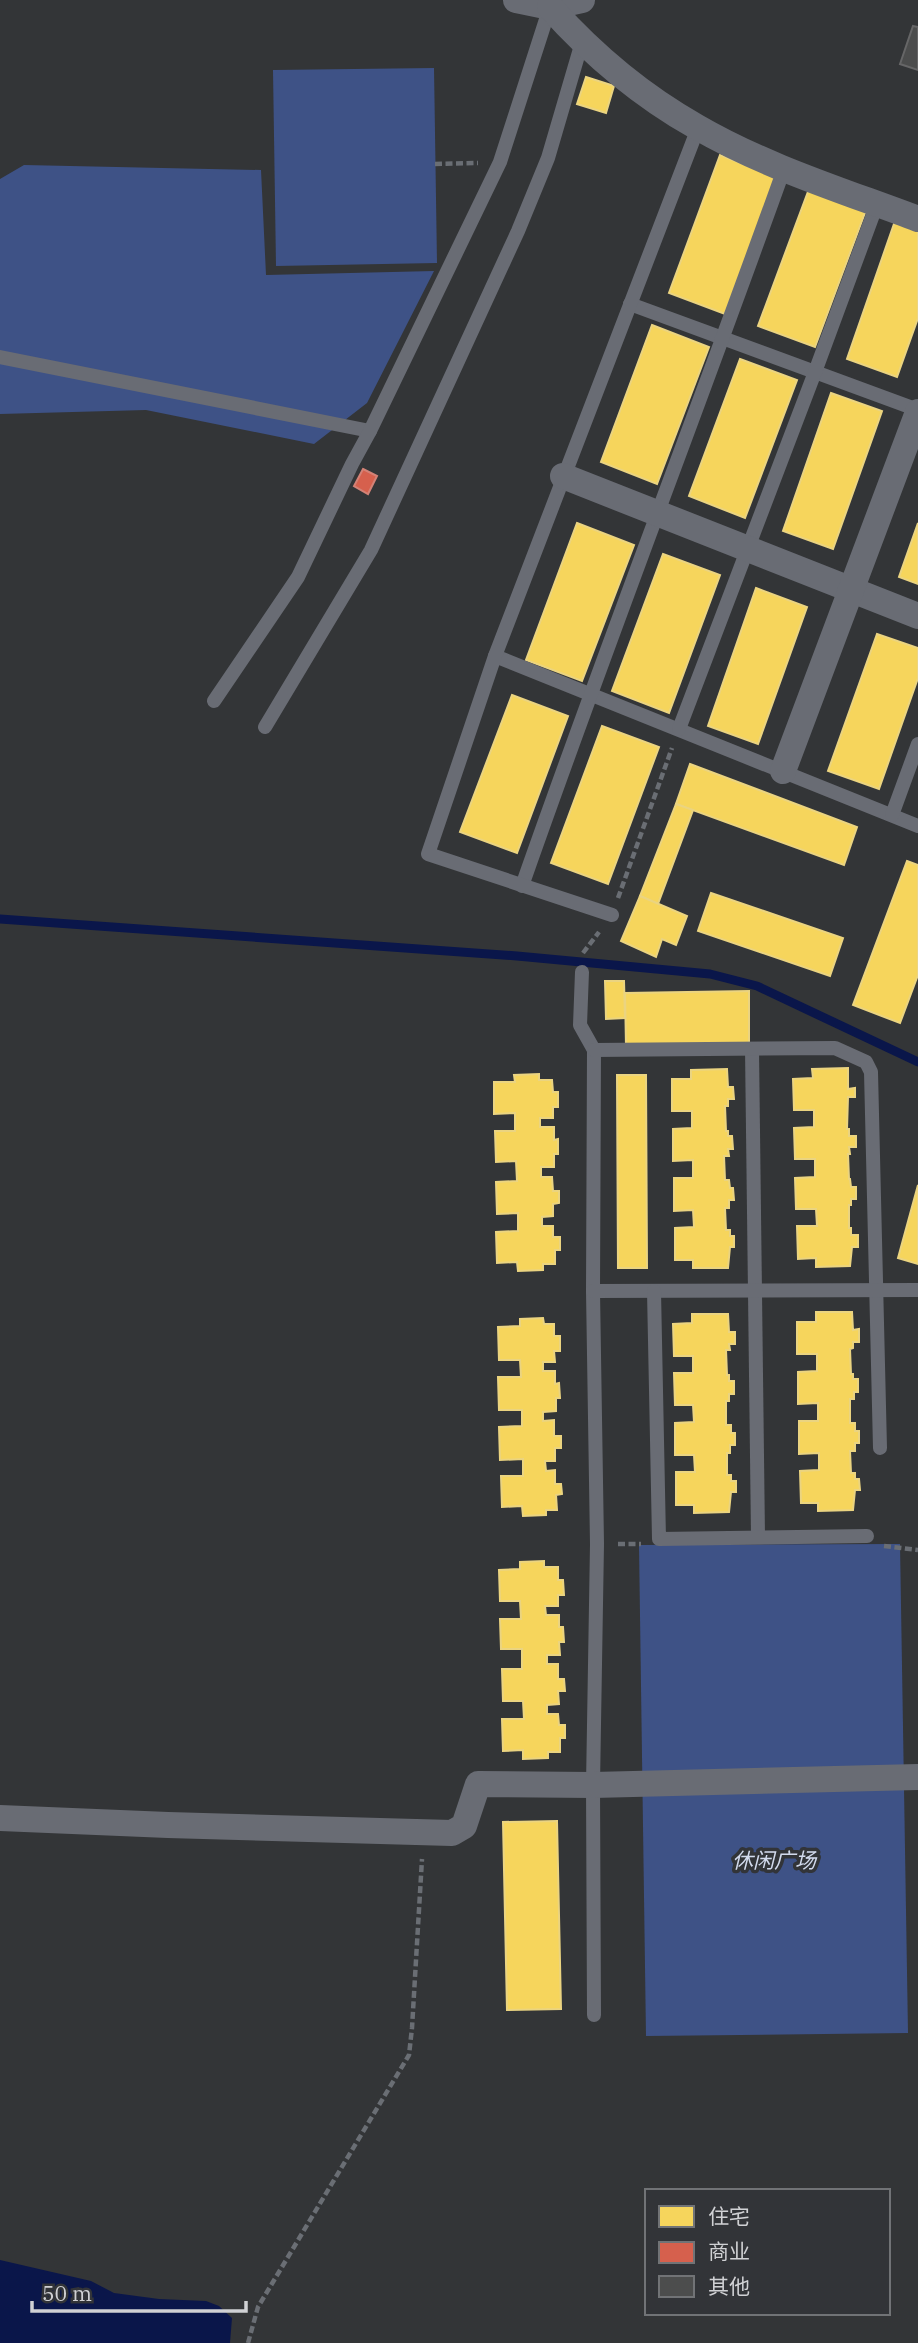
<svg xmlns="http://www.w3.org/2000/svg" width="918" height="2343" viewBox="0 0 918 2343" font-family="'IBM Plex Serif','Noto Sans SC',serif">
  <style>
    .green { fill: #3e5286 }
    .water { fill: #0a164a }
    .homes { fill: #f6d55c; stroke: #ebd480; stroke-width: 2 }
    .shops { fill: #d6604d; stroke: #d48276; stroke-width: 2 }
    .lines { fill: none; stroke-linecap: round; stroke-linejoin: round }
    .stream { stroke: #0a164a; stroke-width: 9 }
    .building { fill: #4c4d4d; stroke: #666667; stroke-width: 2 }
    .path { stroke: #6a6e74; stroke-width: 4.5; stroke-dasharray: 7 3.5; stroke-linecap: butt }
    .lane { stroke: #696c74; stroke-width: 14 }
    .street { stroke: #696c74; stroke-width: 26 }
    .labels { text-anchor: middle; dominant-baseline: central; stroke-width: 7; stroke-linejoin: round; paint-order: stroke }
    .park-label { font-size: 21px; font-style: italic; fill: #d2daed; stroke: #323438 }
  </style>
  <rect width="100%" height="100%" fill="#333537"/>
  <g class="green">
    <polygon points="434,68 437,263 276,266 273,70"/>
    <polygon points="24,165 261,170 266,275 434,271 367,403 314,444 146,410 0,414 0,179"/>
    <polygon points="900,1544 908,2033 646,2036 639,1545"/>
  </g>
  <polygon class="water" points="0,2260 91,2281 114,2293 159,2299 206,2301 219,2306 232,2318 230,2343 0,2343"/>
  <g class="homes">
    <polygon points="586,77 614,86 606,113 577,104"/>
    <polygon points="720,155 776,177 725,314 669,293"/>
    <polygon points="809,189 866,210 815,347 758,326"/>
    <polygon points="895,221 918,229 918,318 897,377 847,359"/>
    <polygon points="652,325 709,347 657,484 601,462"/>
    <polygon points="740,359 797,380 745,518 689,496"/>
    <polygon points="831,393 882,411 833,549 783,531"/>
    <polygon points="577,523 634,545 582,681 526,660"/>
    <polygon points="918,523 918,584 899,577"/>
    <polygon points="663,554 720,575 669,713 612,691"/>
    <polygon points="756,588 807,607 758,744 708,726"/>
    <polygon points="877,634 918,648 918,678 879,789 828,771"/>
    <polygon points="512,695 568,716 517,853 460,832"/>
    <polygon points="602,726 659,747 608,884 551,863"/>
    <polygon points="690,764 857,827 844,865 676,804"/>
    <polygon points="676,804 693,810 658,904 640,896"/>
    <polygon points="907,861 918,865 918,975 900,1023 853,1005"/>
    <polygon points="711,893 843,938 830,976 698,931"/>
    <polygon points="640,896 687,916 676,945 662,939 656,957 621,941"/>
    <polygon points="605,981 624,981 625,1018 606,1019"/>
    <polygon points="749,991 749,1045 626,1046 625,993"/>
    <polygon points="848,1068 848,1089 855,1088 855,1097 848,1097 847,1129 849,1129 849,1136 856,1136 856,1147 849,1147 850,1154 848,1154 849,1179 850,1179 851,1187 856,1187 856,1199 851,1199 851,1205 849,1205 849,1228 851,1228 851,1235 858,1235 858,1247 852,1247 850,1266 816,1267 816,1258 798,1259 797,1226 817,1226 816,1209 796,1209 795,1178 815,1177 815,1159 795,1159 794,1128 814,1127 814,1110 794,1110 793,1079 813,1078 812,1069"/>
    <polygon points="727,1069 728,1087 733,1087 734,1099 728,1099 728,1106 725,1106 726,1131 728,1131 728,1136 732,1136 733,1149 728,1149 729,1156 724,1156 725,1180 729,1180 730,1188 733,1188 734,1200 729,1200 729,1208 725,1208 726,1230 730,1230 730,1236 734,1236 734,1247 730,1247 728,1268 693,1268 693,1260 675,1260 675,1228 694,1227 693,1210 674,1211 674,1178 693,1178 693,1160 673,1161 673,1129 692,1128 692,1111 672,1111 672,1079 691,1079 691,1070"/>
    <polygon points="539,1074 539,1080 552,1080 553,1092 558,1092 558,1107 553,1107 553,1118 540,1118 540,1127 554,1127 554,1140 558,1139 558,1154 554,1154 554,1167 541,1167 541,1177 552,1177 553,1191 559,1191 559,1203 553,1204 553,1216 542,1217 542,1226 553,1226 553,1237 560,1237 560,1250 555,1250 555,1264 543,1264 543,1270 518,1271 517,1262 497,1263 496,1232 518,1231 518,1213 497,1214 496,1182 517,1181 516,1161 496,1162 495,1131 515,1131 515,1113 494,1114 494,1082 515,1082 514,1075"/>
    <polygon points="617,1075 646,1075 647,1268 618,1268"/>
    <polygon points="918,1185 918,1264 898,1258"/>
    <polygon points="816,1312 852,1312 853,1330 859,1329 859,1342 853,1342 853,1348 850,1349 851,1374 853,1374 853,1379 858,1379 858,1392 854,1392 854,1399 850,1399 850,1423 855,1423 855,1431 859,1431 859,1443 855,1443 855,1451 850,1451 851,1473 855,1473 855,1479 859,1479 860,1490 855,1490 853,1510 818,1511 818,1503 801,1503 800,1471 819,1470 819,1453 799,1454 799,1421 818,1421 818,1403 798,1404 798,1372 817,1371 817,1354 797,1354 797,1322 816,1322"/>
    <polygon points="692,1314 728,1314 729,1332 735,1332 735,1344 729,1344 730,1350 726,1350 727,1375 729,1375 729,1381 734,1381 734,1394 729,1394 729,1401 726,1401 726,1425 731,1425 731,1433 735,1433 735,1445 730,1445 730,1453 727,1453 727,1475 731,1475 731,1481 736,1481 736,1492 731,1492 729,1512 694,1513 694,1505 676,1505 676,1472 695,1472 694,1455 675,1455 675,1423 694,1422 693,1405 675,1405 674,1373 693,1373 693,1356 674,1356 673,1324 692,1323"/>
    <polygon points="543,1318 544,1324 554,1324 554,1336 560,1336 560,1351 554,1351 555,1362 543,1362 543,1371 555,1371 555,1384 559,1383 560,1398 556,1398 556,1411 543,1412 543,1421 554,1420 554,1436 561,1436 561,1448 555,1448 555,1461 545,1461 546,1471 555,1470 555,1484 561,1484 562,1494 556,1495 557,1510 546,1510 546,1515 523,1516 522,1506 502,1507 501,1476 523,1476 523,1459 500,1460 499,1427 522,1426 522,1410 499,1410 498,1377 521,1377 520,1360 499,1360 498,1327 520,1326 520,1319"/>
    <polygon points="544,1561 544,1567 558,1567 558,1580 563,1580 564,1595 558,1595 558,1606 545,1606 546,1615 559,1615 559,1627 563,1627 564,1642 559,1642 560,1655 547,1655 547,1664 558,1664 558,1679 564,1679 565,1691 558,1691 559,1704 547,1705 547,1714 558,1714 559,1725 565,1725 565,1738 560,1738 560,1752 548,1752 548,1758 523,1759 523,1750 503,1751 502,1719 524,1719 523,1701 503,1701 502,1669 522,1669 522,1649 501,1649 500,1619 521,1619 520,1601 500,1601 499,1570 520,1569 520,1562"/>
    <polygon points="557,1821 561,2009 507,2010 503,1822"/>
  </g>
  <polygon class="shops" points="363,469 377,476 368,494 354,486"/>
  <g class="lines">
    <polyline class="stream" points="0,919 517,956 710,974 757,986 918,1062"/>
  </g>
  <polygon class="building" points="913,26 918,27 918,70 900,64"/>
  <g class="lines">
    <g class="path">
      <polyline points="435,164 478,163"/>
      <polyline points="618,898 672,748"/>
      <polyline points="583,953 599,932"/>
      <polyline points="618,1544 641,1544"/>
      <polyline points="884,1546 918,1550"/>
      <polyline points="248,2343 258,2307 409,2055 412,2028 422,1859"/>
    </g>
    <g class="lane">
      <polyline points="630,304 918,410"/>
      <polyline points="0,357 370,431"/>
      <polyline points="495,656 918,826"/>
      <polyline points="214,701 298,577 352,464 370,431 500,162 550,7"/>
      <polyline points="265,727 371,550 518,231 548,158 582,42"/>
      <polyline points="679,729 815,372 877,204"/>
      <polyline points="892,815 918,744"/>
      <path d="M522,886C606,646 698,409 784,169"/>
      <polyline points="612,915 428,854 495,656 698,128"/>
      <polyline points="582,972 580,1025 594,1050 593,1291 597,1544 593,1785 594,2015"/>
      <polyline points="752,1049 758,1537"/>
      <polyline points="594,1050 835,1048 866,1062 871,1072 880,1448"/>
      <polyline points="593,1291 918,1290"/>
      <polyline points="654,1291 659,1539 867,1536"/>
    </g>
    <g class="street">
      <polyline points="516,0 550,7 582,0"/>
      <path d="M550,7C592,54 642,96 697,127C766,167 844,191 918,219"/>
      <polyline points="563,476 918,616"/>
      <polyline points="783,771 918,412"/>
      <polyline points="0,1818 168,1825 452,1833 464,1826 478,1784 593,1785 918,1777"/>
    </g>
  </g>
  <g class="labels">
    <g class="park-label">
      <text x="774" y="1860">休闲广场</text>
    </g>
  </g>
  <rect x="645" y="2189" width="245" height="126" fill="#323438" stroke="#717376" stroke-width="2"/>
  <rect x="659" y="2206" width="35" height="21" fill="#f6d55c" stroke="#717376" stroke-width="2"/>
  <text x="708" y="2224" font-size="21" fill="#d0d1d4">住宅</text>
  <rect x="659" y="2242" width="35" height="21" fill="#d6604d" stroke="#717376" stroke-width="2"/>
  <text x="708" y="2259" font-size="21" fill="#d0d1d4">商业</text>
  <rect x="659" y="2276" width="35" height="21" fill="#4c4d4d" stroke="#717376" stroke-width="2"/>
  <text x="708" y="2294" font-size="21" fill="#d0d1d4">其他</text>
  <path d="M32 2301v10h214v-10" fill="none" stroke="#d0d1d4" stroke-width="3.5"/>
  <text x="42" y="2301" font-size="21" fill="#d0d1d4" stroke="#323438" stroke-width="5" paint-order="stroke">50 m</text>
</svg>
